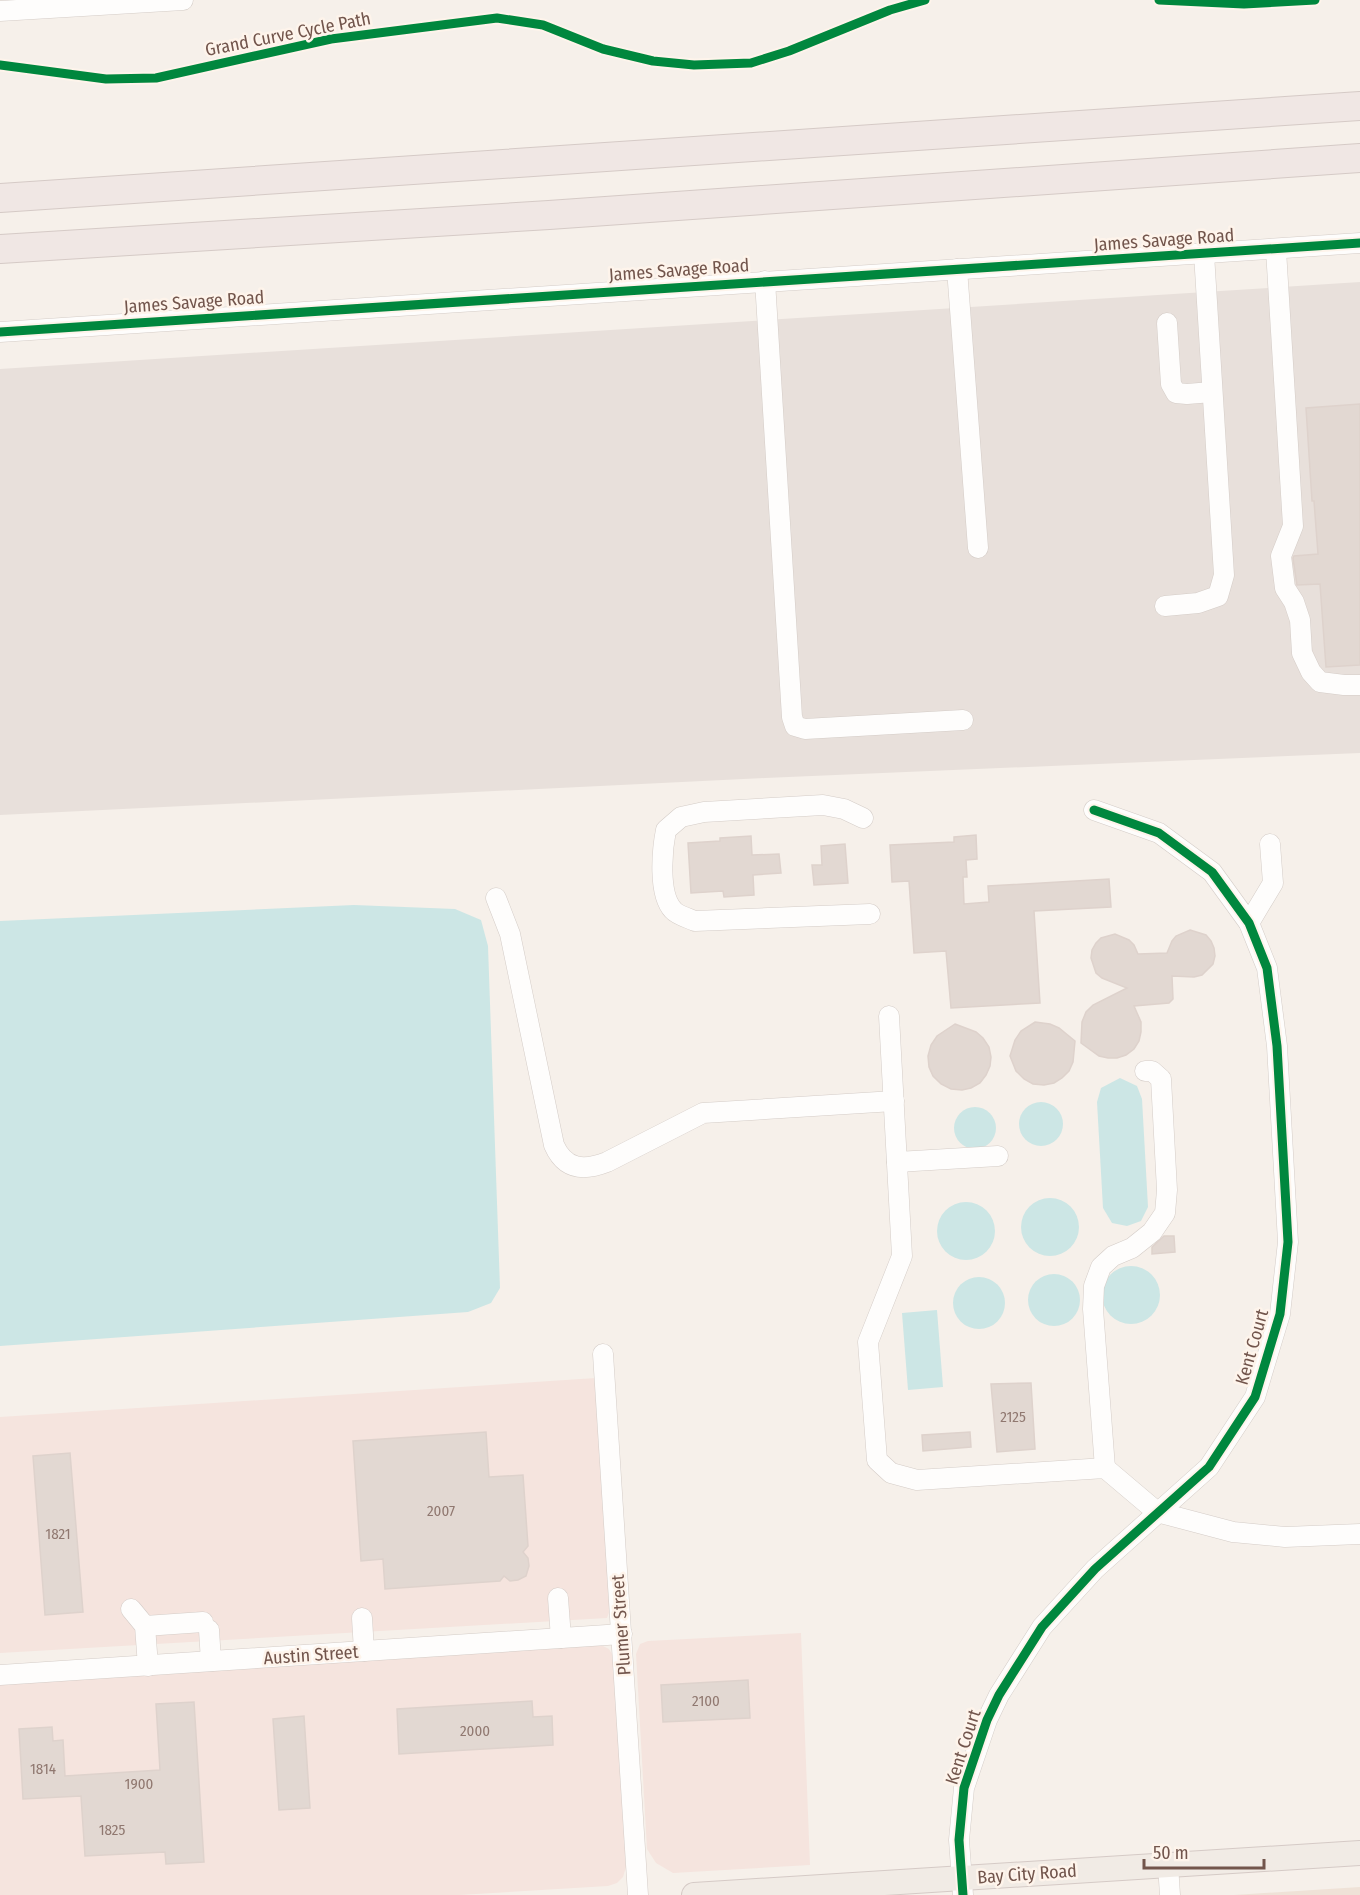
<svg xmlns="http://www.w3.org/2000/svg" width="1360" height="1895" viewBox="0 0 1360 1895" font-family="'Fira Sans Condensed',sans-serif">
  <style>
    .residential { fill: #efe2d7 }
    .commercial { fill: #f5e4de }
    .industrial { fill: #e8e0db }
    .water { fill: #cce6e5 }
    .building { fill: #e2d8d2; stroke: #ded2cc; stroke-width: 1.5 }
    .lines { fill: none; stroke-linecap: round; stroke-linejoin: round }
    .minor-casing { stroke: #d4ccc7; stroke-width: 21 }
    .major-casing { stroke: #d5cac6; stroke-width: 26 }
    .highway-casing { stroke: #d5cac6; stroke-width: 30 }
    .minor { stroke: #fefdfc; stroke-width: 20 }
    .major { stroke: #f1ebe5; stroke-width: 24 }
    .highway { stroke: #f0e7e4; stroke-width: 28 }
    .cycleway-casing { stroke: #fef4eb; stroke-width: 13 }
    .cycleway { stroke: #00873e; stroke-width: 9 }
    .labels { text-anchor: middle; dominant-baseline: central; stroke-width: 5; stroke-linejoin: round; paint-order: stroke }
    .number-label { font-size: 15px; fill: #907870 }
    .street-label { font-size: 18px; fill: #72554c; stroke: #fef4eb }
  </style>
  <rect width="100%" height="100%" fill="#f6f0ea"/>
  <polygon class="residential" points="1360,1887 1360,1895 1234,1895"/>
  <g class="commercial">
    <polygon points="596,1378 610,1610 607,1618 0,1653 0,1417"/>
    <polygon points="801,1633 810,1865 673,1873 656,1863 647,1849 636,1654 640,1644 648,1641"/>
    <polygon points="601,1645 609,1649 615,1659 626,1867 623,1877 617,1883 608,1886 459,1895 0,1895 0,1684"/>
  </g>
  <polygon class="industrial" points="1360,282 1360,753 765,778 0,815 0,369"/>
  <g class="water">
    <polygon points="354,905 455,909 481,920 488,946 500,1288 491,1303 468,1312 0,1346 0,921"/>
    <polygon points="1120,1078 1137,1086 1142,1099 1148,1207 1141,1221 1127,1226 1112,1223 1103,1208 1097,1102 1101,1088"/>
    <circle cx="1041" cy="1124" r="22"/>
    <circle cx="975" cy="1128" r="21"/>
    <circle cx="1050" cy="1227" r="29"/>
    <circle cx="966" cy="1231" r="29"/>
    <circle cx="1131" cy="1295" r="29"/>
    <circle cx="1054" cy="1300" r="26"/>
    <circle cx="979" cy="1303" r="26"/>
    <polygon points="937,1310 943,1387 908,1390 902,1313"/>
  </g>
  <g class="building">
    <polygon points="1360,404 1360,665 1326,667 1320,584 1297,585 1293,558 1294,556 1318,554 1314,501 1312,501 1306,408"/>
    <polygon points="976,835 977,859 966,860 967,877 963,877 964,904 989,902 988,886 1109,879 1111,907 1034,911 1040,1003 951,1008 946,951 914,953 909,881 892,882 890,845 954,842 954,837"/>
    <polygon points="751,836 752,855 779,854 781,873 753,875 754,895 724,897 723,891 691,893 688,843 720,841 720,838"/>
    <polygon points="845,844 848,883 814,885 812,865 822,865 821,846"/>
    <polygon points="1190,930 1206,935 1211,941 1214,948 1215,956 1213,964 1202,975 1194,977 1172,976 1173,999 1169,1003 1134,1006 1141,1022 1141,1032 1139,1041 1134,1049 1126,1055 1117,1058 1108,1058 1099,1056 1081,1043 1082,1022 1086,1012 1093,1005 1127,988 1102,978 1096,973 1091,958 1092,950 1096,943 1101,938 1115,934 1129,940 1134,945 1138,954 1167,953 1172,941 1176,936"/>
    <polygon points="1035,1022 1050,1024 1059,1028 1075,1041 1073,1062 1069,1071 1062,1078 1054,1083 1044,1085 1033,1084 1024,1079 1016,1071 1010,1056 1015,1040 1021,1031"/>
    <polygon points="955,1024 976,1032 983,1038 989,1047 991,1057 990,1066 986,1075 980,1083 971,1088 962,1090 951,1089 941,1084 933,1076 929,1067 928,1056 931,1045 937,1036"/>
    <polygon points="1164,1236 1174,1236 1175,1252 1152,1254 1152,1247"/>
    <polygon points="1031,1383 1035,1449 997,1452 991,1384"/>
    <polygon points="486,1432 489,1477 523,1475 528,1546 523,1552 528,1558 529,1566 526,1576 518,1580 510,1581 504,1576 500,1581 385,1589 383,1559 361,1561 353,1441"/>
    <polygon points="970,1432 971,1447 923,1451 922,1435"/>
    <polygon points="70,1453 83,1612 45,1615 33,1456"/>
    <polygon points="748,1680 750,1718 663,1722 661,1685"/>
    <polygon points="532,1701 533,1717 552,1716 553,1745 399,1754 397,1709"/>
    <polygon points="194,1702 204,1862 166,1864 165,1852 85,1856 81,1796 23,1799 19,1729 52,1727 53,1741 63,1740 65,1776 160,1770 156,1704"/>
    <polygon points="304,1716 310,1808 279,1810 273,1719"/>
  </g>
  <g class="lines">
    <g class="minor-casing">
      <g id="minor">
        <polyline points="0,11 183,0"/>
        <polyline points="1276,250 1293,526 1281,556 1285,588 1294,602 1300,620 1302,653 1311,672 1320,682 1344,685 1360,685"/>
        <polyline points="957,269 978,548"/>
        <polyline points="765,281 792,717 795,726 805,729 963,720"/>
        <polyline points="1167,323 1171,384 1176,393 1187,394 1212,392"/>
        <polyline points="0,332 1360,243"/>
        <polyline points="1165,606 1198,603 1218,596 1224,575 1204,254"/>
        <path d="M863,818L844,809L823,805L704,812L681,817L666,830C662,850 658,894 673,910C677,915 688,918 695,921L870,914"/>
        <path d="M496,898L510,934L554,1145C565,1170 584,1171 607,1162L703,1113L894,1101"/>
        <polyline points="1249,923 1273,883 1270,844"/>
        <polyline points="889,1016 902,1256 868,1342 877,1460 891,1473 917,1480 1105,1468 1157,1512 1233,1532 1285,1537 1360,1534"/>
        <polyline points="897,1162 998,1156"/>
        <polyline points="603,1354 638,1895"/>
        <polyline points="1105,1468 1093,1309 1094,1286 1101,1267 1113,1256 1132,1248 1152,1232 1165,1213 1167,1190 1161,1079 1152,1071 1145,1071"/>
        <polyline points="558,1598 561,1638"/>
        <polyline points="131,1609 145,1626 148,1666"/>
        <polyline points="362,1618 364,1651"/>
        <polyline points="145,1626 203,1622"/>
        <polyline points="209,1630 211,1661"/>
        <polyline points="0,1675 622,1634"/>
        <polyline points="1168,1865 1170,1895"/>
        <polyline points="963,1895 959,1840 964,1788 987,1720 999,1695 1042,1627 1095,1569 1209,1467 1255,1397 1280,1314 1288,1242 1277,1046 1267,968 1249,923 1212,872 1159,833 1094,810"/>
      </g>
    </g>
    <g class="major-casing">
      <polyline id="major" points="694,1895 1360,1853"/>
    </g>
    <g class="highway-casing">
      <g id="highway">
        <polyline points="0,198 1360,106"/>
        <polyline points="0,249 549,215 1360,158"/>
      </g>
    </g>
    <use href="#minor" class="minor"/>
    <use href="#major" class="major"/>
    <use href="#highway" class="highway"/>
    <g class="cycleway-casing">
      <g id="cycleway">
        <polyline points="1159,0 1244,4 1315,0"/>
        <polyline points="0,65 106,79 156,78 331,39 497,18 543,25 603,49 653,61 694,65 751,63 789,51 890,10 925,0"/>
        <polyline points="0,332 1360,243"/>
        <polyline points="963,1895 959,1840 964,1788 987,1720 999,1695 1042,1627 1095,1569 1209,1467 1255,1397 1280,1314 1288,1242 1277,1046 1267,968 1249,923 1212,872 1159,833 1094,810"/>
      </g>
    </g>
    <use href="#cycleway" class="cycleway"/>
  </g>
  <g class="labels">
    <g class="number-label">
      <text x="1013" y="1417">2125</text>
      <text x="441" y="1511">2007</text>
      <text x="58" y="1534">1821</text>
      <text x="706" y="1701">2100</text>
      <text x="475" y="1731">2000</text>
      <text x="43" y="1769">1814</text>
      <text x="139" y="1784">1900</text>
      <text x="112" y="1830">1825</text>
    </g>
    <g class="street-label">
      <text transform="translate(288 34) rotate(-11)">Grand Curve Cycle Path</text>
      <text transform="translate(1164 240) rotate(-4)">James Savage Road</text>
      <text transform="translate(679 270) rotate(-4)">James Savage Road</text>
      <text transform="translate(194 302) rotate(-4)">James Savage Road</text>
      <text transform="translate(1252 1347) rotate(-74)">Kent Court</text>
      <text transform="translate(621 1625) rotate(-94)">Plumer Street</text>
      <text transform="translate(311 1655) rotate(-4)">Austin Street</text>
      <text transform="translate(963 1747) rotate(-72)">Kent Court</text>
      <text transform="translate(1027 1874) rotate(-4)">Bay City Road</text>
    </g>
  </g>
  <path d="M1144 1859v9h120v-9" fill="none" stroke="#72554c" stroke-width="3"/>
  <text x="1153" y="1859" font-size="18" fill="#72554c" stroke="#fef4eb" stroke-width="4.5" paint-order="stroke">50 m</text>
</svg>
